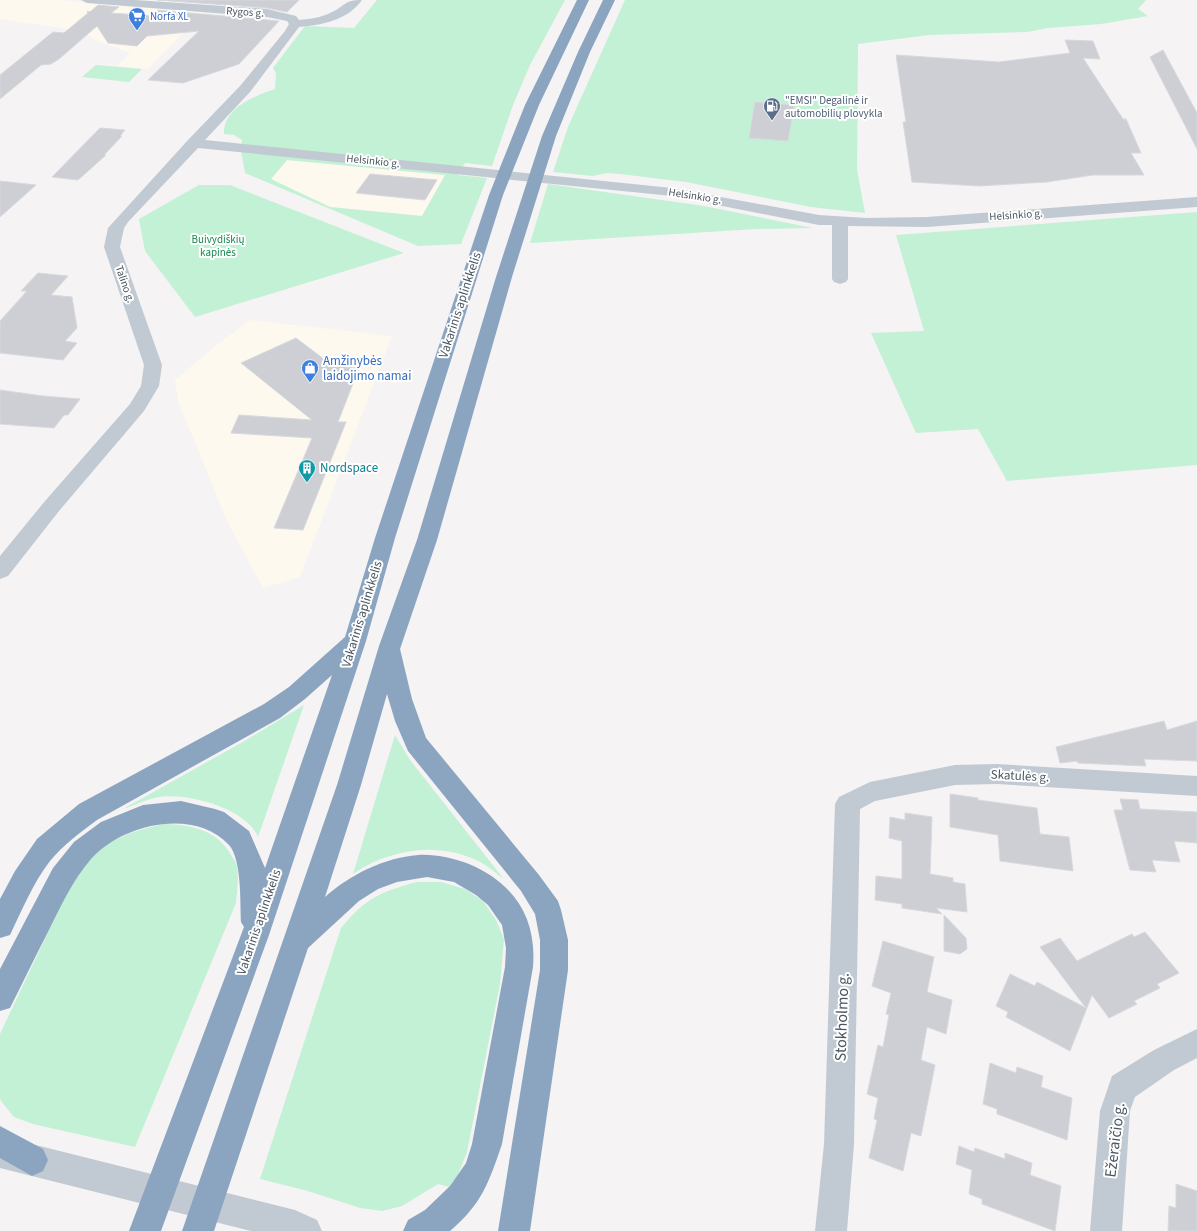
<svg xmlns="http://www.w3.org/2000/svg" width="1197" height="1231" viewBox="0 0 1197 1231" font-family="'Source Sans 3',sans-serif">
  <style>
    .commercial { fill: #fdf9ef }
    .green { fill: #c3f1d5; fill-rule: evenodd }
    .building { fill: #cdcfd5; stroke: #d7d9de }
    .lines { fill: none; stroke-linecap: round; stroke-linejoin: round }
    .minor { fill: #c1cad2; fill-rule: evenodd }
    .highway { fill: #8ba5c1; fill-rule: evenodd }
    .labels { text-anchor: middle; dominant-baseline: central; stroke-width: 4; stroke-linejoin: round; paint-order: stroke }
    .far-street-label { font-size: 11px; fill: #4a5661; stroke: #fff }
    .far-shop-label { font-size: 11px; fill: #366cbe; stroke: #fff; text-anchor: start }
    .far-service-label { font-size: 11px; fill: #4e5e75; stroke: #fff; text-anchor: start }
    .far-park-label { font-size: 11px; fill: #17864f; stroke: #fff }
    .street-label { font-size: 13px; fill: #4a5661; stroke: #fff }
    .shop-label { font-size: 13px; fill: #366cbe; stroke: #fff; text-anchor: start }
    .culture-label { font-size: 13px; fill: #0d838f; stroke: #fff; text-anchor: start }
    .near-street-label { font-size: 16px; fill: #4a5661; stroke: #fff }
  </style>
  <rect width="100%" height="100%" fill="#f5f3f3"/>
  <g class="commercial">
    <polygon points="0,0 60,0 204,12 148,69 117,66 130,53 97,41 81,31 0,19"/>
    <polygon points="286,160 446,175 422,216 330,207 271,180"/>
    <polygon points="250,320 392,336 300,577 263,588 227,521 178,401 175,380 218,344"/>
  </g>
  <g class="green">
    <path d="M377,0H565L530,65L513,105L492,166L465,163L458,175L487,178L461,244L418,246L245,173L241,151L242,140L234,135L224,134C223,108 254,96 275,89L276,73L273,68L305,26L354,28ZM287,160L445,175L422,216L330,207L271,179Z"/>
    <polygon points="625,0 1146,0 1138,9 1148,16 1101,24 1048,28 1027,32 929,35 858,44 857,170 865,213 811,207 686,182 620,174 607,173 593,176 553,172 568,127"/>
    <polygon points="96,65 142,69 129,82 82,77"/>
    <polygon points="548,184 704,206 813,228 756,229 530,243"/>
    <polygon points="199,185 230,185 404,253 195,317 145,251 139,219"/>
    <polygon points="1197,212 1197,465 1007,481 978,429 916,433 871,333 924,331 896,235"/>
    <path d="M304,705L258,837C246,808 188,793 159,797C147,799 135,805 123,809L241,743Z"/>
    <path d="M395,735L410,760L503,878C495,873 487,865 478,861C437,841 389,849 353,874Z"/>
    <path d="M165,824C192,825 217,830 231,855C233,858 236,862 237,866C239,878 237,891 236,903L135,1147L33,1124L14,1117L1,1101L0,1098V1034L67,892C71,885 74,876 79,870C99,842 133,830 165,824Z"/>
    <path d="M417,882H441L465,889L483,901L496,920L504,939L500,984L467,1152L458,1175L449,1187L438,1184L402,1206L382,1211L360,1208L308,1191L260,1179L341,928C366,898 380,892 417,882Z"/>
  </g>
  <g class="building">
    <polygon points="157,0 299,0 287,12 267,8"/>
    <polygon points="98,5 119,7 111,13 156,16 157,10 279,21 239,64 183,83 148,80 199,31 147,36 137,46 108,43 97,26 59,59 51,64 41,65 0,99 0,75 53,32 64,33 88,13 87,11 90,12"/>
    <polygon points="1065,40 1093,41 1100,59 1083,58 1123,119 1126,119 1141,153 1131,153 1144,175 1093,175 1047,182 979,186 912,182 903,122 906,122 896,55 999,62 1070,53"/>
    <polygon points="1163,50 1197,113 1197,149 1150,57"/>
    <polygon points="755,102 794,105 788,141 749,138"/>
    <polygon points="100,128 125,130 120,136 122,136 104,155 106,155 78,180 52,177"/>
    <polygon points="370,174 437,180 425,200 356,193"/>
    <polygon points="0,181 36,185 0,217"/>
    <polygon points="38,273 68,276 51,295 72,297 77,328 65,341 77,343 63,360 0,353 0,321 27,291 21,291"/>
    <polygon points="296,338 333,366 359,368 338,422 346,422 303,530 274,528 312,438 231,433 239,415 312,420 241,363"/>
    <polygon points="0,390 43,396 80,399 68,415 64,415 54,428 0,424"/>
    <polygon points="1164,721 1167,730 1197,721 1197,761 1144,759 1146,766 1078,763 1077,761 1060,763 1056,747"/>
    <polygon points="950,794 978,798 978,800 1037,808 1040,834 1069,837 1073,871 1000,861 998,835 950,827"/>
    <polygon points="1120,799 1138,800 1140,809 1197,812 1197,843 1174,841 1180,862 1152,860 1156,872 1130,870 1114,810 1123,810"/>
    <polygon points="905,813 932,817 930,874 953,878 953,882 965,884 967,912 936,908 942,914 902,908 902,904 875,900 876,876 902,879 902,841 889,838 890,817 905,820"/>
    <polygon points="944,915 966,938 967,949 960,954 944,951"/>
    <polygon points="1145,932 1179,973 1157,984 1160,988 1134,1001 1137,1004 1109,1018 1092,995 1070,1051 1006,1017 1008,1012 996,1006 1010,974 1035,986 1037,982 1086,1008 1040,947 1060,938 1077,961 1132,934 1134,937"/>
    <polygon points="883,941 934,957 927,992 952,1000 946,1034 927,1027 921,1060 935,1065 921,1136 911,1133 903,1171 869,1158 877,1120 874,1119 878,1098 867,1094 878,1045 883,1047 889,1015 886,1014 891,993 872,986"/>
    <polygon points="990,1063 1016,1073 1017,1067 1043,1076 1041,1087 1072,1098 1067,1140 997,1114 997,1109 983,1104"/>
    <polygon points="959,1146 974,1152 975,1148 1005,1159 1005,1153 1032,1163 1030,1175 1061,1186 1055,1231 982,1204 982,1199 969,1194 972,1170 956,1164"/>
    <polygon points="1176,1184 1197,1191 1197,1231 1168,1231 1169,1206 1176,1208"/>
  </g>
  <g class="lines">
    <g class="minor">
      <path d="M81,0H135L267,9L296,16L299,20C309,19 320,18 330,13C346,6 343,0 362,0C348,20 322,25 299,27L250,92L205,140L672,188L819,215L866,218L927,217L1197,197V207L927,227L848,226V279L846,282L840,284L834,282L832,279V225H819L672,196L198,148L128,222L124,228L120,247L162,365L159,386L144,411L59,511L8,576L0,579V556L45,501L130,404L141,386L144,365L104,247L108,228L188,140L240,86L285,31L289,24L287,21L267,17L87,3Z"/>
      <polygon points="997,764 1197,776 1197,796 997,784 955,785 875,801 860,809 854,1144 847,1231 815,1231 824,1144 835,804 839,797 870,782 955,765"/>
      <polygon points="1197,1029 1197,1058 1174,1070 1135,1097 1130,1111 1122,1231 1090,1231 1100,1111 1112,1076 1154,1050"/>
      <polygon points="0,1136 295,1210 317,1220 322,1231 251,1231 0,1168"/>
    </g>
    <g class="highway">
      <path d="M577,0H589L539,105L503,195L395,538L366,641L269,935L161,1231H129L244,927L241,922C240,902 242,860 229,845C194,807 122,824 91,859C72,881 61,906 48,932C35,957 23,982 10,1008L0,1011V969L53,868L74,842L101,822L143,805L181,801L215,809L224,812L249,831L265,868L332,675L305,699L280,718L97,820C81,832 63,845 50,861C33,883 22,910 10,935L0,938V899L15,871L37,839L79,804L264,704L289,687L345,637L375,538L489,195L525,105Z"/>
      <path d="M603,0H615L590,52L556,136L512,277L437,540L400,649L412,699L426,738L539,875L558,901L561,910L568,940V970L530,1231H498L540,970V940L535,914L521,891L408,751L395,721L387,694L361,785L325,897C351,874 384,858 418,855C435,854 453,858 469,864C514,883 537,918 533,967L502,1144C489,1182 482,1204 450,1231H403L408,1220L425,1210L450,1186L466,1163L472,1144L505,967L506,948L502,925L488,905L476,895L454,882L427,877L397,882L378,889L359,901L308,948L214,1231H182L337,785L379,646L417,540L496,277L542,136L578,52Z"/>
      <polygon points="0,1126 43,1149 48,1160 43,1171 32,1176 0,1158"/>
    </g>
  </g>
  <defs>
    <g id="supermarket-pin" transform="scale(0.9)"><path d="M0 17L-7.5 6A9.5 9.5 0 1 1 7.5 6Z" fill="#3f7fe0" stroke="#fff"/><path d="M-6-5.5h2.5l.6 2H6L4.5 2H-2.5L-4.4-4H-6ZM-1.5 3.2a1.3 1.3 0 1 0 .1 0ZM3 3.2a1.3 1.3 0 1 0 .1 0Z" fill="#fff"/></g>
    <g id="fuel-pin" transform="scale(0.9)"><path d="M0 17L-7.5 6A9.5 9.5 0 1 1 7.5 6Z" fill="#5c6f8a" stroke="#fff"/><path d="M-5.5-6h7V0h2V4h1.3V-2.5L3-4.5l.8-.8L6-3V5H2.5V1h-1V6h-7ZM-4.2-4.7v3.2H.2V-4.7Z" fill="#fff"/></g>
    <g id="shop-pin" transform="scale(0.9)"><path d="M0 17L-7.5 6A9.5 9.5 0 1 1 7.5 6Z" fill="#3f7fe0" stroke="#fff"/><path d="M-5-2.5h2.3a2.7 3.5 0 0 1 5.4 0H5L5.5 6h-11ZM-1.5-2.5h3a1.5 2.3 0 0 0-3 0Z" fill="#fff"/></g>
    <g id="building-pin" transform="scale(0.9)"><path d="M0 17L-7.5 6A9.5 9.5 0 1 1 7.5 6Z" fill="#0f9aa8" stroke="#fff"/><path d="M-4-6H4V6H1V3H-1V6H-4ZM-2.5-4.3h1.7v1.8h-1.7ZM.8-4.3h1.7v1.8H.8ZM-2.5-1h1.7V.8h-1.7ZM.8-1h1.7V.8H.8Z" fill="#fff"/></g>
  </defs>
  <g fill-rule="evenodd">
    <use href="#supermarket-pin" x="137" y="16"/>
    <use href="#fuel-pin" x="772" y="106"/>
    <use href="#shop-pin" x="310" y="368"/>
    <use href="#building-pin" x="307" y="468"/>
  </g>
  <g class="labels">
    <g class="far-street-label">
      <text transform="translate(245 12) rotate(4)">Rygos g.</text>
      <text transform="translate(373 161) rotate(6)">Helsinkio g.</text>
      <text transform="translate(695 196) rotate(9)">Helsinkio g.</text>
      <text transform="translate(1016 215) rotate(-4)">Helsinkio g.</text>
      <text transform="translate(125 284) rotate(71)">Talino g.</text>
    </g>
    <g class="far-shop-label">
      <text x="150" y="16">Norfa XL</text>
    </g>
    <g class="far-service-label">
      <text x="785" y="100">"EMSI" Degalinė ir<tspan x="785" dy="13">automobilių plovykla</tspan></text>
    </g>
    <g class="far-park-label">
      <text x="218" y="239">Buivydiškių<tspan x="218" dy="13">kapinės</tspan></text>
    </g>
    <g class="street-label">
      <text transform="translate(460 305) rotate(-72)">Vakarinis aplinkkelis</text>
      <text transform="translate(362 614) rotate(-73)">Vakarinis aplinkkelis</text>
      <text transform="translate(1020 776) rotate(3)">Skatulės g.</text>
      <text transform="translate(259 922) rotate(-71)">Vakarinis aplinkkelis</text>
    </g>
    <g class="shop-label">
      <text x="323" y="361">Amžinybės<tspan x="323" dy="15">laidojimo namai</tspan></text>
    </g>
    <g class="culture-label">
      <text x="320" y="468">Nordspace</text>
    </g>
    <g class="near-street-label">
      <text transform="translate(842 1017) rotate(-88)">Stokholmo g.</text>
      <text transform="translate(1115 1140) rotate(-83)">Ežeraičio g.</text>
    </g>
  </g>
</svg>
